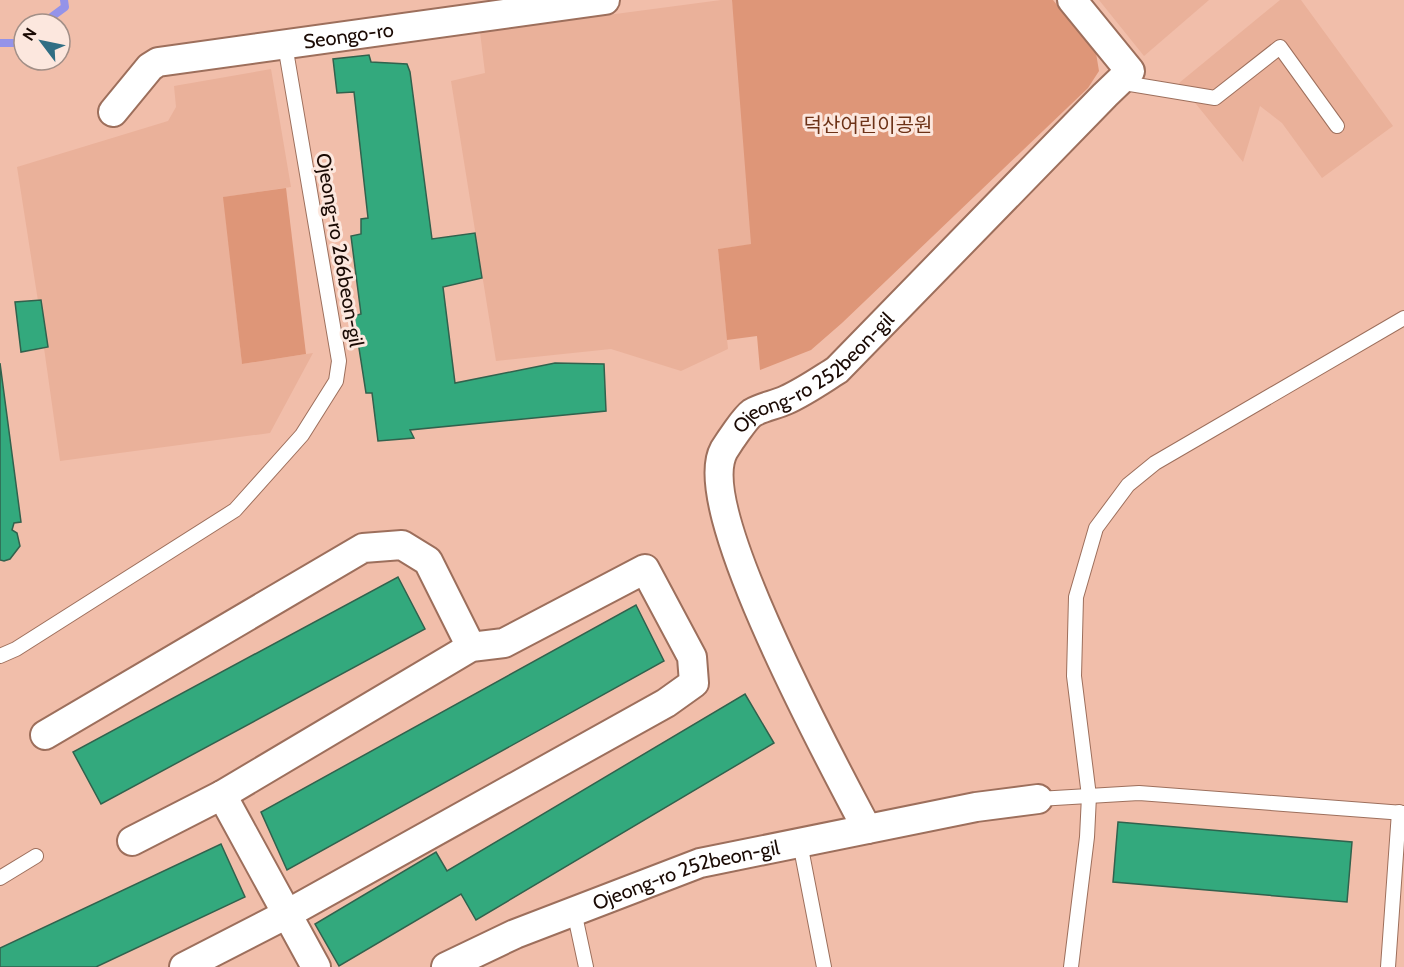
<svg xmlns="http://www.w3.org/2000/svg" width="1404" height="967" viewBox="0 0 1404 967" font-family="Cabin,'Noto Sans KR',sans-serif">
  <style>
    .built { fill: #eab19a }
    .green { fill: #de9678 }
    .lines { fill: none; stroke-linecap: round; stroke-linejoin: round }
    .stream { stroke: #9493e9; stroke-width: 8 }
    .building { fill: #33a97d; stroke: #31624d; stroke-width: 1.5 }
    .service-casing { stroke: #9d6f5c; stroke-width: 16 }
    .minor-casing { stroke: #9d6f5c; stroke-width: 32 }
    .service { stroke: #fff; stroke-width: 14 }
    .minor { stroke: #fff; stroke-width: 28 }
    .labels { text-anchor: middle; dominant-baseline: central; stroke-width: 6; stroke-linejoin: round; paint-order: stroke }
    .street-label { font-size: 20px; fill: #1a0a04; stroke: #fce7de }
    .park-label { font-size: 20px; fill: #6d3217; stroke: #fce7de }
  </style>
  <rect width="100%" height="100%" fill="#f1beaa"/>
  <g class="built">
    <polygon points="721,0 732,0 761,243 718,249 728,349 681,371 611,349 496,361 451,81 485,73 480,32"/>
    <polygon points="1099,0 1209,0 1144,56"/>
    <polygon points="1280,0 1301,0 1393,126 1322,178 1282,123 1260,106 1243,162 1179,83"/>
    <polygon points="271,69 291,187 224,197 242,364 313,353 270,433 60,461 44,348 48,347 41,301 38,301 17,167 168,121 176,107 174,86"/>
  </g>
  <g class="green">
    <polygon points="732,0 1053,0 1096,53 1099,71 1088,88 842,323 811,350 760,370 757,336 727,340 718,249 751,244"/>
    <polygon points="286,188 306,354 242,364 223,197"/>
  </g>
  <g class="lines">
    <g class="stream">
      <polyline points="42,24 65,7 64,0"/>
      <polyline points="0,43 15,43 24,37"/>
    </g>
  </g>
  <g class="building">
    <polygon points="369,55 371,62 407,64 410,72 432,239 475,233 482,278 443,287 455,383 555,363 604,364 606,411 410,430 414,438 378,441 372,393 366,393 354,316 361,314 351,236 361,234 361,219 368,218 354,92 337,93 333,59"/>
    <polygon points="41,300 48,347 21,352 15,302"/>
    <polygon points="0,363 21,522 14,523 12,530 17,533 20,546 10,559 4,561 0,560"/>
    <polygon points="398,577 425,629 101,804 73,752"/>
    <polygon points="636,605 664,661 287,870 261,812"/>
    <polygon points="745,694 774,743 476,920 461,894 339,966 315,924 436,852 447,871"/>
    <polygon points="1118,822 1352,842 1347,902 1113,882"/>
    <polygon points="221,844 245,897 96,967 0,967 0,948"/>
  </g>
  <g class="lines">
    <g class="service-casing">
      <g id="service">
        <polyline points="1118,82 1215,98 1280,47 1337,126"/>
        <polyline points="0,656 16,649 235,510 302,435 336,381 339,361 285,45"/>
        <polyline points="1038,799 1139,793 1404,813"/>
        <polyline points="800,843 824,967"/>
        <polyline points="0,878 36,856"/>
        <polyline points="574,911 586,967"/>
        <polyline points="1071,967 1087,837 1089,796 1074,676 1076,597 1096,528 1128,485 1155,463 1404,318"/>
        <polyline points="1388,967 1399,812"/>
      </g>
    </g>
    <g class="minor-casing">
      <g id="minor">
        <path id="s1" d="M113,112L150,67L158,62L605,0"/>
        <polyline points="45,735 363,548 402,545 428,561 471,647"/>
        <path id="s2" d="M867,829C835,768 692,507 724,450C729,442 745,418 752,413C762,407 775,405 786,400C804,392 821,380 837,370L1105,95L1130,71L1072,0"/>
        <polyline points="132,841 222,795 316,967"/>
        <polyline points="184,967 287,914 666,703 694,683 692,657 645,569 504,643 471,647 222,795"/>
        <path id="s3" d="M446,967L515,934L700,863L976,807L1038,799"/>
      </g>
    </g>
    <use href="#service" class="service"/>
    <use href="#minor" class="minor"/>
  </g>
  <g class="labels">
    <g class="street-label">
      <text stroke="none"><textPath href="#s1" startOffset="260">Seongo-ro</textPath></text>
      <text transform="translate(340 250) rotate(80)">Ojeong-ro 266beon-gil</text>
      <text stroke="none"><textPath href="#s2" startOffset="532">Ojeong-ro 252beon-gil</textPath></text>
      <text stroke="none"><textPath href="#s3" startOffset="258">Ojeong-ro 252beon-gil</textPath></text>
    </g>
    <g class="park-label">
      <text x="868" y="125">덕산어린이공원</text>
    </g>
  </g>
  <g transform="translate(42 42) rotate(302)"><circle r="28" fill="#fce7de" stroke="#a28f87" stroke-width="1.5"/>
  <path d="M0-4.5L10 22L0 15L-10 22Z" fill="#306e84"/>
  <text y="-9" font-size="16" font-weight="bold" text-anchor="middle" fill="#1a0a04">N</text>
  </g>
</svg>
